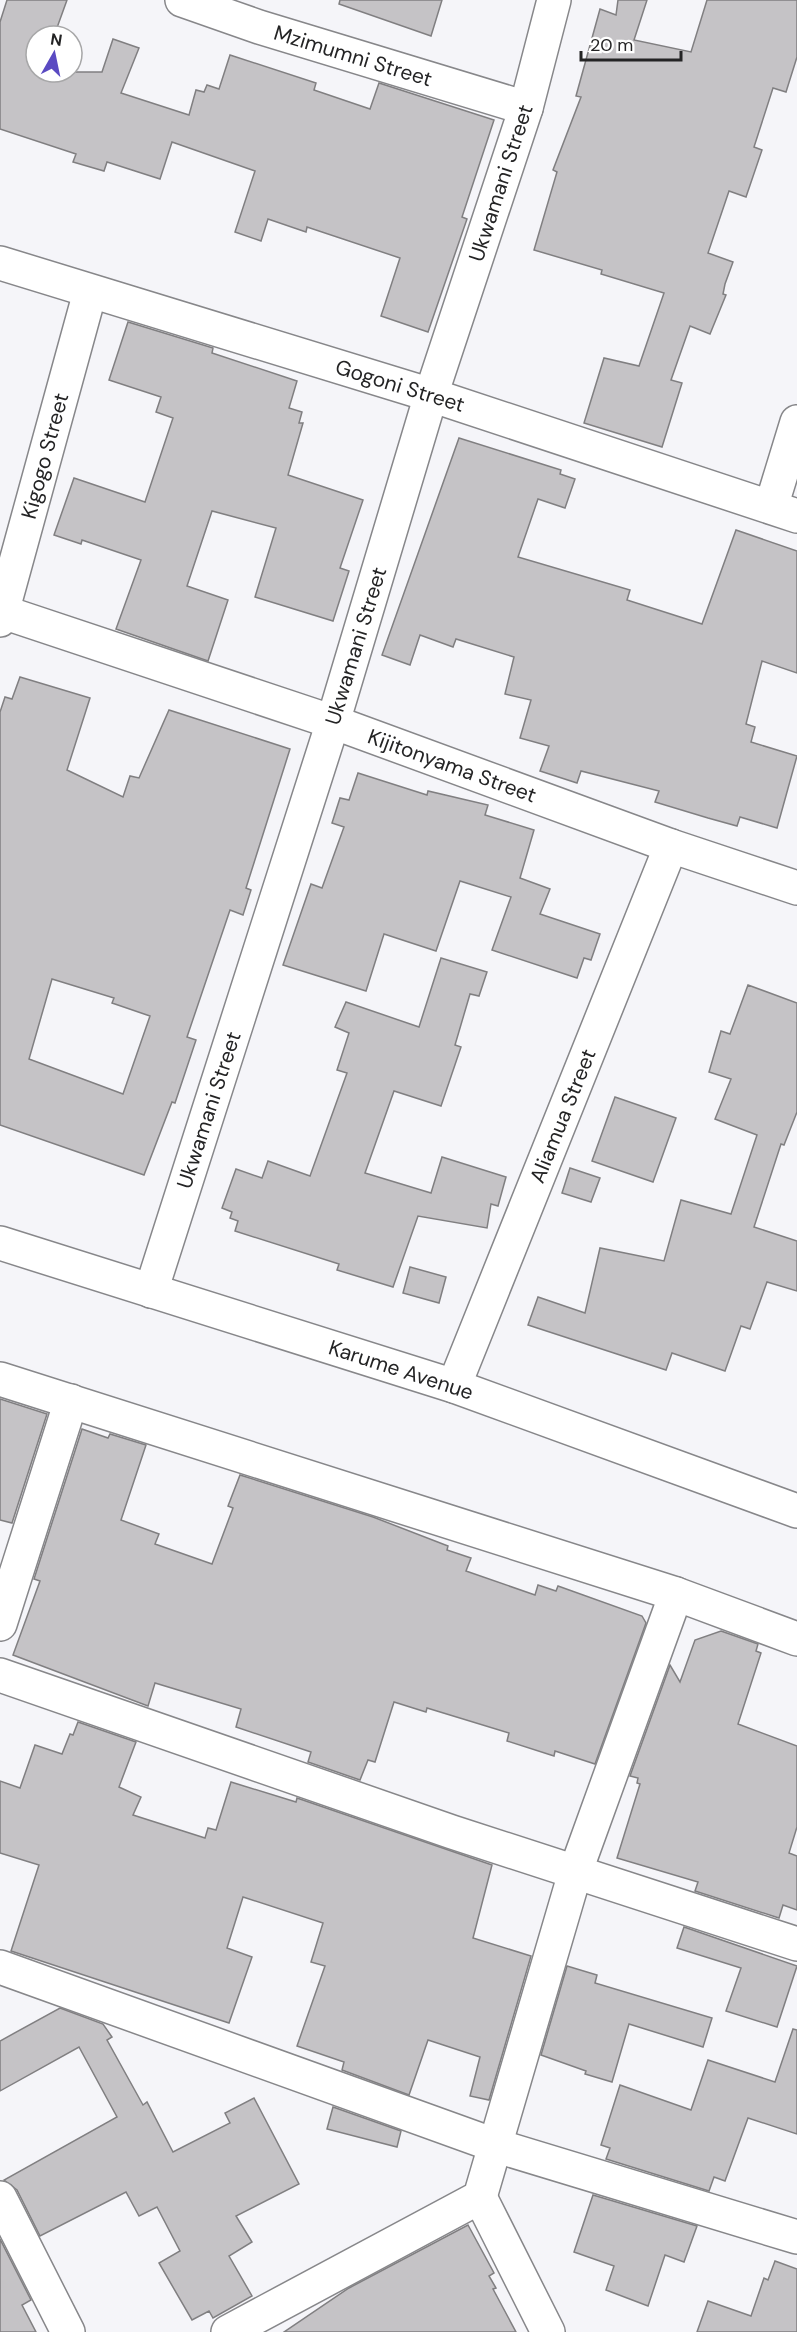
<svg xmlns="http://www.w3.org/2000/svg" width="797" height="2332" viewBox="0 0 797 2332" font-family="'DM Sans',sans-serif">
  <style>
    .building { fill: #c5c3c6; stroke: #807f81; stroke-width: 1.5; fill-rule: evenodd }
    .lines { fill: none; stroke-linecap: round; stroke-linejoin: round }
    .street-casing { stroke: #87878a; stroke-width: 36 }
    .secondary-casing { stroke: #87878a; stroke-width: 36 }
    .street { stroke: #fff; stroke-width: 33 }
    .secondary { stroke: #fff; stroke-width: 33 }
    .labels { text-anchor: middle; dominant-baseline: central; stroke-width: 6; stroke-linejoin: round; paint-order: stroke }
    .street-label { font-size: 21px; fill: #242425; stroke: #fff }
  </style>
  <rect width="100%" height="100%" fill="#f5f5f9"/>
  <g class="building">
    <polygon points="7,0 67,0 54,36 36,36 36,72 102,72 113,39 139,48 121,93 189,115 196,90 204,92 207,85 219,89 230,55 316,83 314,90 370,109 379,83 494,120 462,217 467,219 428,332 381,316 400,258 307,227 306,232 268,219 261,241 235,232 255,171 172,142 160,179 107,162 104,171 73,162 76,154 0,129 0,22"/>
    <polygon points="340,0 442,0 431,36 339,4"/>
    <polygon points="618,0 647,0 634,40 691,52 707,0 797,0 797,57 786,92 773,88 754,147 762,150 746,197 729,191 708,253 733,262 725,284 723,294 726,295 710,334 690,326 671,380 682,383 662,447 584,423 604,358 639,366 664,293 601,274 602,270 534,250 557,172 553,170 581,97 576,96 600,9 616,15"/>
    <polygon points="128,322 213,348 212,353 297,381 289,408 302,412 299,423 303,423 288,475 363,500 340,568 349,571 333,621 255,597 276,528 212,511 187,586 228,600 208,661 116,629 141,560 82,540 81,544 54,535 74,478 145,502 173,418 156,412 161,397 109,380"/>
    <polygon points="459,438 561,470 560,474 575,479 565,508 538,499 518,557 630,590 627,600 702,624 736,530 797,551 797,673 762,661 746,724 755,727 751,742 797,756 777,828 740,817 737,826 708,818 655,802 659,791 581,771 577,783 540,771 549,746 520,738 531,700 505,694 514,657 456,639 453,647 420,635 410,665 382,655"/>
    <path d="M20,677L90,698L67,770L123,797L130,776L139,778L169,710L290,749L246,888L251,890L243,915L230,910L187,1037L196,1040L175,1103L172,1102L144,1175L0,1125V712L5,697L12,699ZM52,979L114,998L112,1003L150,1016L123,1094L29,1059Z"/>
    <polygon points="358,773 427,795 428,791 488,805 485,815 534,830 520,878 550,889 540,914 600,934 591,960 584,958 577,978 492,950 511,897 460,881 436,951 384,934 366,991 283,965 311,884 322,888 344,827 332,823 340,798 349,800"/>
    <polygon points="441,958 487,972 479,996 470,994 455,1045 461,1047 441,1106 394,1091 365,1173 431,1193 442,1157 506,1177 498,1206 491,1204 487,1228 418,1216 393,1287 337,1270 339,1264 235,1231 238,1221 230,1218 232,1212 222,1208 236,1169 262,1178 268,1161 310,1176 347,1073 337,1070 349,1033 335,1027 346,1002 419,1027"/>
    <polygon points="748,985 797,1003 797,1112 784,1145 781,1144 754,1227 797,1241 797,1291 767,1282 750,1329 741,1326 725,1371 672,1353 666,1370 528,1325 538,1297 585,1313 600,1248 664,1261 681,1200 731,1214 757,1135 715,1119 731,1079 709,1072 721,1031 730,1034"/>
    <polygon points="615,1097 676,1118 653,1182 592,1161"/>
    <polygon points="570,1168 600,1178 591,1202 562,1193"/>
    <polygon points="410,1267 446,1277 439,1303 403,1293"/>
    <polygon points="0,1399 47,1414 12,1523 0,1520"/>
    <polygon points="82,1429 108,1438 110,1434 146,1445 121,1520 159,1534 155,1544 212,1564 233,1508 228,1506 240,1475 373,1517 448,1546 447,1550 471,1558 466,1571 535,1595 538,1585 556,1591 558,1586 642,1616 646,1623 595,1764 555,1751 554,1756 507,1741 509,1733 427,1708 426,1712 394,1702 375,1762 368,1760 360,1780 308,1762 311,1752 236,1727 241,1709 155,1683 148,1706 13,1655 40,1581 34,1579"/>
    <polygon points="721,1631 758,1644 756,1651 761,1653 738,1724 797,1746 797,1827 789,1853 797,1856 797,1910 783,1905 779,1918 695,1891 698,1882 617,1858 640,1784 637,1783 638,1778 630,1776 670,1665 680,1682 695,1640"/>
    <polygon points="78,1722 136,1742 119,1787 141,1797 133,1815 205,1838 208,1828 216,1830 231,1782 296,1802 297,1798 492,1865 473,1938 531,1956 489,2100 470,2096 480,2057 428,2040 409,2095 342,2070 344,2062 297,2046 325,1966 311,1962 323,1923 243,1897 227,1948 252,1957 229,2023 11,1951 39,1865 0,1853 0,1781 20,1788 35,1745 62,1754 70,1734 73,1735"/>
    <polygon points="684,1927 797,1966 777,2027 726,2011 741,1968 677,1948"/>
    <polygon points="567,1966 597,1975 595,1983 712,2018 703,2047 629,2024 612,2082 585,2074 586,2071 541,2055"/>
    <polygon points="60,2008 103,2024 112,2037 107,2040 143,2105 147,2102 173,2152 230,2123 225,2113 254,2098 299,2184 236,2216 252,2242 229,2256 252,2296 213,2318 209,2311 192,2320 159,2263 180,2251 157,2207 139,2216 126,2192 40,2236 17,2190 4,2180 117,2117 79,2047 0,2091 0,2041"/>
    <polygon points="793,2029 797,2030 797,2134 748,2118 725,2181 714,2177 709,2191 606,2159 610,2148 601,2145 620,2085 691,2110 708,2060 775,2082"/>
    <polygon points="333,2107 401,2131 397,2147 327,2129"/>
    <polygon points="593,2195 697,2226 684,2262 665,2255 648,2306 606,2290 614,2266 574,2252"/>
    <polygon points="468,2225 494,2273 489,2276 496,2288 493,2289 516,2332 284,2332 349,2288"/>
    <polygon points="0,2239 31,2300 22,2305 36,2332 0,2332"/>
    <polygon points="775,2261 797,2269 797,2332 697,2332 708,2301 751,2316 764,2278 768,2280"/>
  </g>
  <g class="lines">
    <g class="street-casing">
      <g id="street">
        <polyline points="182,0 259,27 526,108"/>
        <polyline points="0,263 431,395 797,516"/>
        <polyline points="771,507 797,422"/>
        <polyline points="3,612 333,722 671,846 797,888"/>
        <polyline points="0,620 90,292"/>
        <polyline points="151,1291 333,722 431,395 526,108 554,0"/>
        <polyline points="0,1379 676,1594 797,1639"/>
        <polyline points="454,1386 671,846"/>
        <polyline points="0,1624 71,1401"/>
        <polyline points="0,1675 452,1832 797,1944"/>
        <polyline points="0,1967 497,2146 797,2237"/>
        <polyline points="480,2197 548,2332"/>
        <polyline points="0,2198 68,2332"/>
        <polyline points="228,2332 480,2197 575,1873 676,1594"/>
      </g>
    </g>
    <g class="secondary-casing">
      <polyline id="secondary" points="0,1243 454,1386 797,1511"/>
    </g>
    <use href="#street" class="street"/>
    <use href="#secondary" class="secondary"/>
  </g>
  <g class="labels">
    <g class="street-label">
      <text transform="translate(353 56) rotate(17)">Mzimumni Street</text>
      <text transform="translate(501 183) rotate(-72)">Ukwamani Street</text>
      <text transform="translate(400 386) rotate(17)">Gogoni Street</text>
      <text transform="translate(45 456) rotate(-75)">Kigogo Street</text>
      <text transform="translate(356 646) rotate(-73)">Ukwamani Street</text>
      <text transform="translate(452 766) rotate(20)">Kijitonyama Street</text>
      <text transform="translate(209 1110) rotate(-72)">Ukwamani Street</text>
      <text transform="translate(563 1116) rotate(-68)">Aliamua Street</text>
      <text transform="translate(401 1370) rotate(18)">Karume Avenue</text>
    </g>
  </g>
  <g transform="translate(54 54) rotate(9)"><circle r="28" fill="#ffffff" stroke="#a7a7a8" stroke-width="1.5"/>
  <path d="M0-4.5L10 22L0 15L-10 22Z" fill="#5a4ac2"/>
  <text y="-9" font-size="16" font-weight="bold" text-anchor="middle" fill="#242425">N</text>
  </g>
  <path d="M581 51v9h100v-9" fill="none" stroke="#242425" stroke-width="3"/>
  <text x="590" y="51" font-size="18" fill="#242425" stroke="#ffffff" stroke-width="4.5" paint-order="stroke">20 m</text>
</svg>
